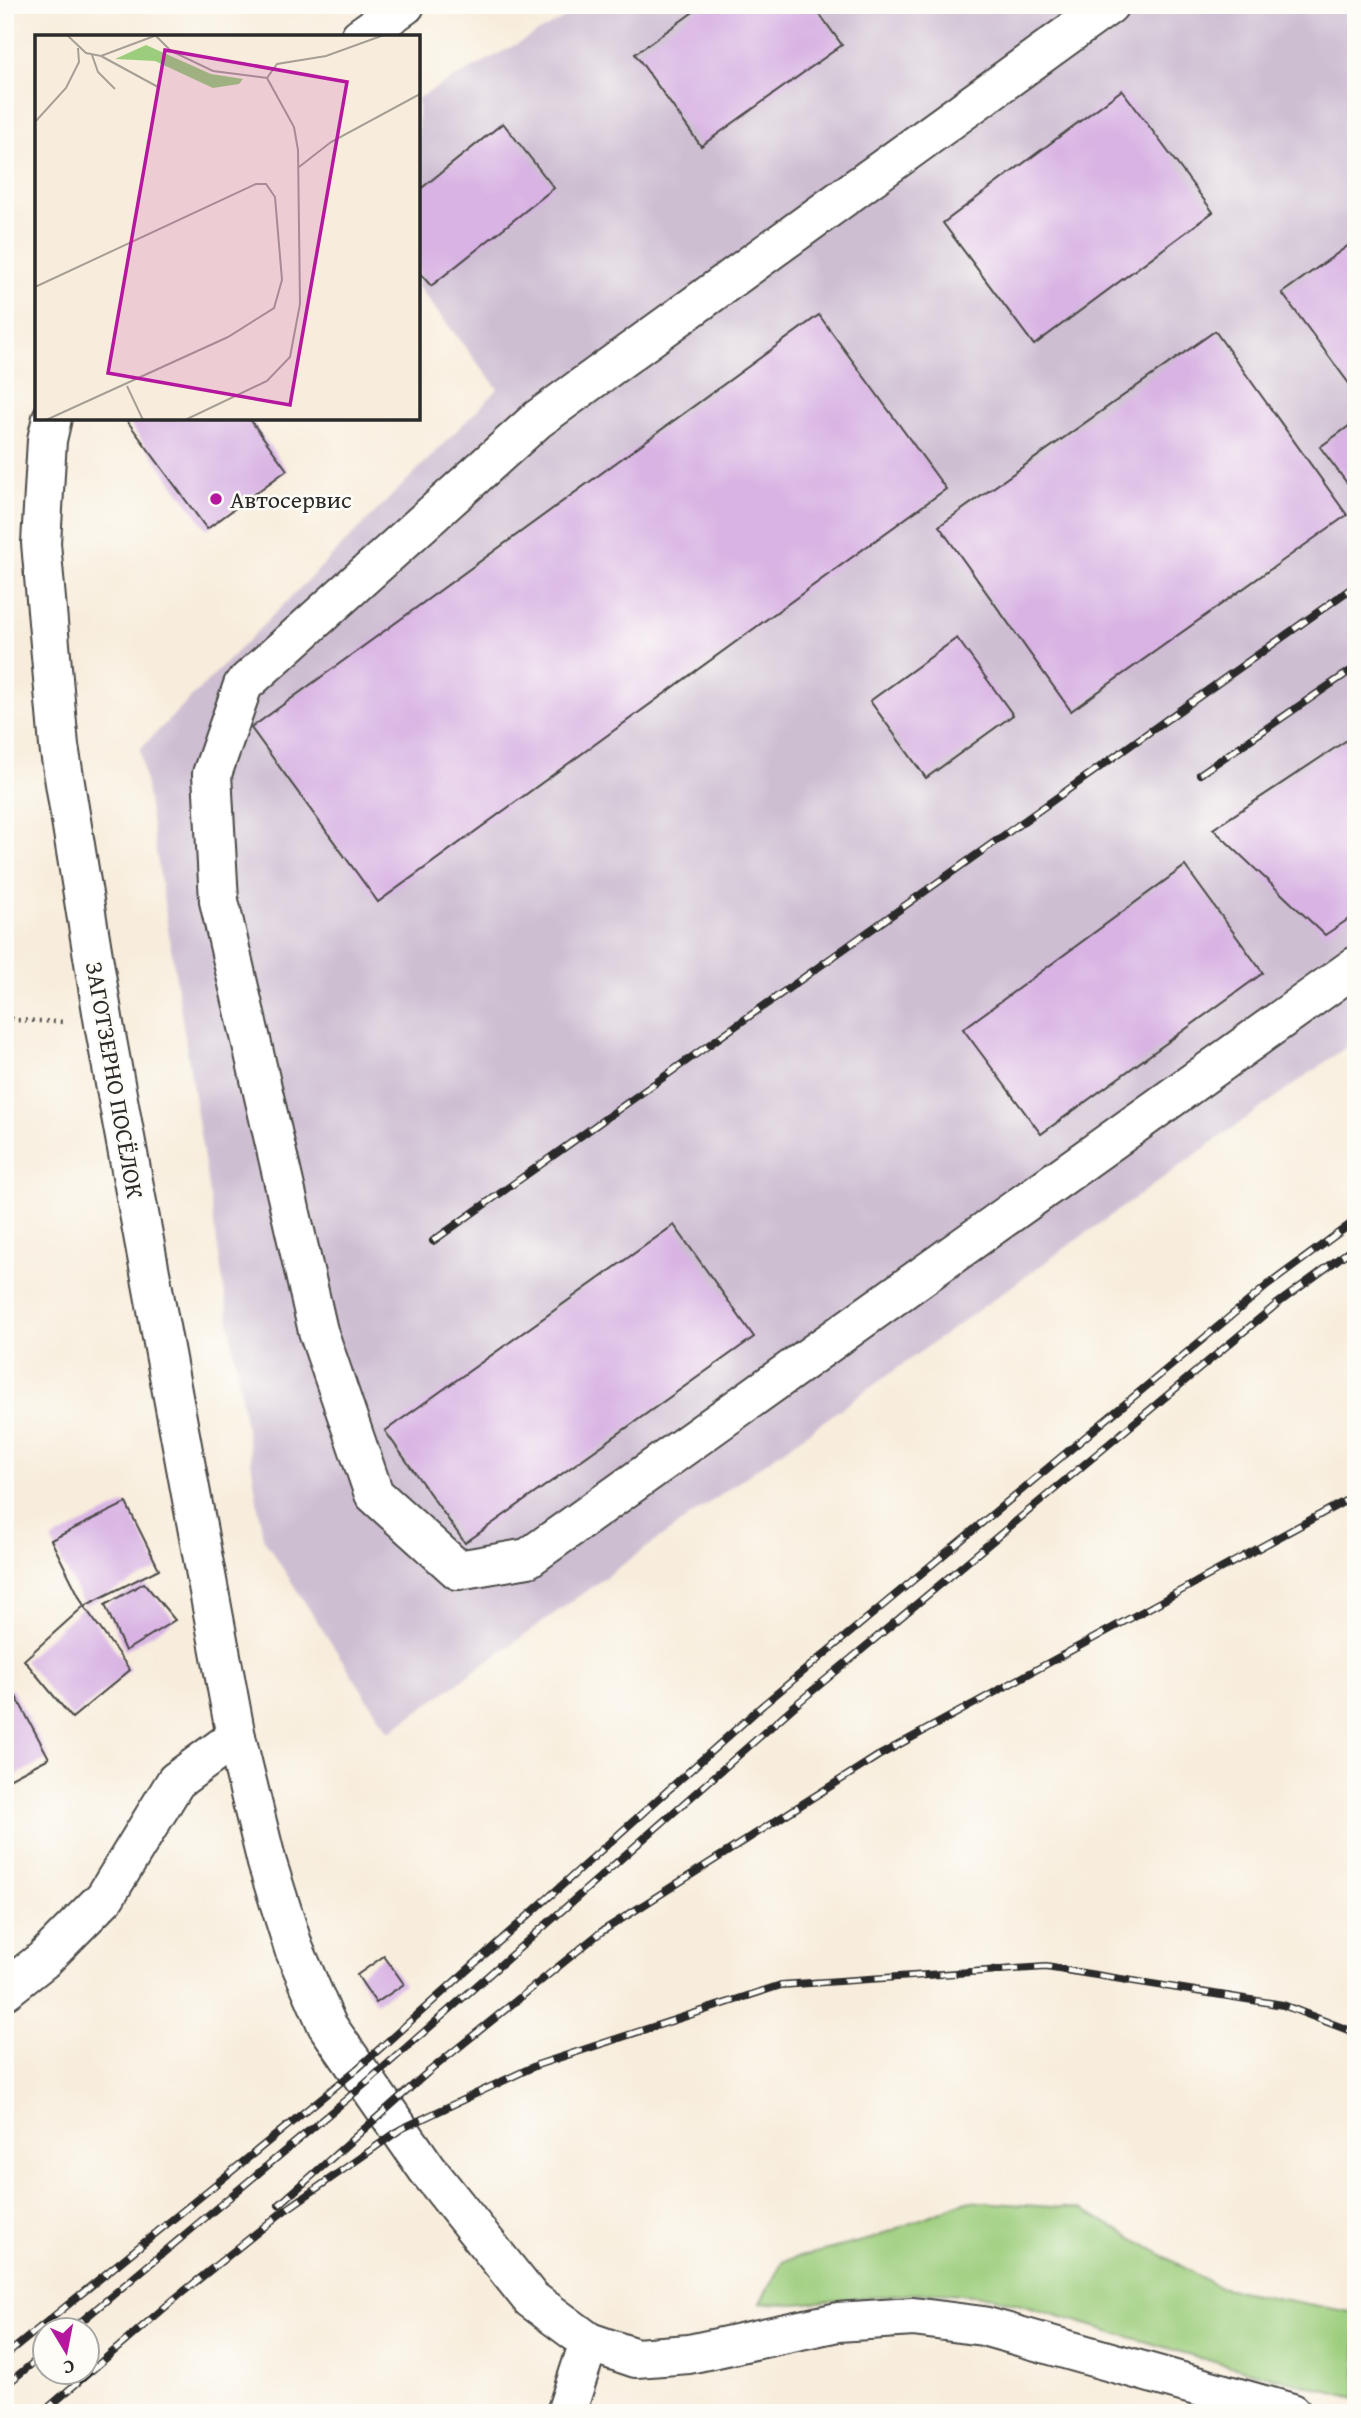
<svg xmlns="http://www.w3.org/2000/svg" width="1361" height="2418" viewBox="0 0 1361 2418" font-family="'Gentium Book Plus',serif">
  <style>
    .industrial { fill: #cdbed2 }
    .green { fill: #9ccd7c; stroke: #647c54; stroke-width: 2 }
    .building { fill: #d8b3e3 }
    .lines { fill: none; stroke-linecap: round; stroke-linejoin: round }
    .minor-casing { stroke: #4a4846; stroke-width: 42 }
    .path { stroke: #4a4846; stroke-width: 4.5; stroke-dasharray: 2 5; stroke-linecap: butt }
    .minor { stroke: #fff; stroke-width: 38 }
    .rail-casing { stroke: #2b2b2b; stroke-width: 8 }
    .rail { stroke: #fdfcf7; stroke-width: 5; stroke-dasharray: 16; stroke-linecap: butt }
    .poi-dot { fill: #b5179e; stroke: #fdfcf7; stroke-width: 2.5 }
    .labels { text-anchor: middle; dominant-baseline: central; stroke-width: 5; stroke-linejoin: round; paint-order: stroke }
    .poi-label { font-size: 24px; fill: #2b2b2b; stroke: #fdfcf7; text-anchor: start }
    .street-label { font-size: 24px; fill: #2b2b2b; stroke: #fdfcf7 }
    .inset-road { fill: none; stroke: #a69f95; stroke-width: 2 }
    .view { fill: #b5179e; fill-opacity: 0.15; stroke: #b5179e; stroke-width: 3.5 }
    .inset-edge { fill: none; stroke: #2b2b2b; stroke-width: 3.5 }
  </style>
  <rect width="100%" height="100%" fill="#fdfcf7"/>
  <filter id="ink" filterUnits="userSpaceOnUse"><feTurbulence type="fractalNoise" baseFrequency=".0143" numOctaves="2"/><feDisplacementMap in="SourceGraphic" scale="14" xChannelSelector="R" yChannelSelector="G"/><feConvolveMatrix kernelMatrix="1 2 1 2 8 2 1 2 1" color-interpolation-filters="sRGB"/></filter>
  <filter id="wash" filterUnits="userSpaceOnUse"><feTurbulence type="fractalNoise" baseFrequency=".00686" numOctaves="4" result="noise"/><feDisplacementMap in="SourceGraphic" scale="28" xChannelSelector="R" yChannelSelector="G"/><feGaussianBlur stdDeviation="1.57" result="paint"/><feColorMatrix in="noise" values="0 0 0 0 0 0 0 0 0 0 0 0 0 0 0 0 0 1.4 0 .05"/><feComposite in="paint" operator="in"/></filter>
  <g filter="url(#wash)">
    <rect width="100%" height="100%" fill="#f8eddc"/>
    <polygon class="industrial" points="588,5 1356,5 1356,1040 389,1732 263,1538 140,749 498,389 418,287 418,98"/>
    <polygon class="green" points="966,2201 1082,2209 1218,2287 1356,2313 1356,2398 1211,2361 994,2297 937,2292 795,2304 760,2303 783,2261 871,2239"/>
    <g id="blocks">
      <g class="building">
        <polygon points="703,5 813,5 842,45 701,146 635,54"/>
        <polygon points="1122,90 1213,212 1034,345 943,223"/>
        <polygon points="503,123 554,188 431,286 418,271 418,191"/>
        <polygon points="1356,240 1356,393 1282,293"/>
        <polygon points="819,315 946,489 378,902 251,728"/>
        <polygon points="1215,331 1347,515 1071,711 939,526"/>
        <polygon points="125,418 249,418 287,470 207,529"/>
        <polygon points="1356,421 1356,495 1320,447"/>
        <polygon points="957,638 1013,715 926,778 870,701"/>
        <polygon points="1356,734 1356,914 1325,935 1213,829"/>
        <polygon points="1185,866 1263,973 1041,1134 963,1029"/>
        <polygon points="674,1225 754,1337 465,1543 385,1431"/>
        <polygon points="126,1503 159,1569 84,1606 130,1670 72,1718 24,1660 84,1606 51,1540"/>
        <polygon points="144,1583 175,1620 125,1651 105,1605"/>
        <polygon points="12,1689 49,1758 5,1781 5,1693"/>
        <polygon points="384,1956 404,1984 376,2003 357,1975"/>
      </g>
    </g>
  </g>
  <g filter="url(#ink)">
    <use href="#blocks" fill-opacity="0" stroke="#4a4846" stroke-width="2"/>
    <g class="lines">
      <g class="minor-casing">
        <g id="minor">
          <polyline points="1109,5 538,419 243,685 212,774 219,901 318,1331 374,1494 458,1570 528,1558 1356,966"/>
          <polyline points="360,37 405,5"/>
          <polyline points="52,418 47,440 41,543 59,746 104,1024 236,1737 267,1863 294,1949 327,2025 427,2169 531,2299 589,2342 636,2358 689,2354 838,2322 913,2317 983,2326 1292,2413"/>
          <polyline points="5,1990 43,1960 105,1897 176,1781 236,1737"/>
          <polyline points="566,2413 589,2342"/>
        </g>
      </g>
      <polyline class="path" points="5,1015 15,1020 66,1022"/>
      <use href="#minor" class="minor"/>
      <g class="rail-casing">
        <g id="rail">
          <polyline points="1200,774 1356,667"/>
          <polyline points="433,1241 1356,585"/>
          <polyline points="279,2205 427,2073 601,1932 878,1756 1356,1495"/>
          <polyline points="71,2330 366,2083 799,1702 1277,1304 1356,1246"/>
          <polyline points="5,2356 357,2069 763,1705 1268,1285 1356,1220"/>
          <polyline points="5,2386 46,2352"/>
          <polyline points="42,2413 178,2296 280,2214 401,2129 537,2065 781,1985 1046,1967 1283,2005 1356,2033"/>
        </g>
      </g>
      <use href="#rail" class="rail"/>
    </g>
  </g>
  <circle class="poi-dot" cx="216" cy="499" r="7"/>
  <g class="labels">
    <g class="poi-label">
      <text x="230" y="499">Автосервис</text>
    </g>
    <g class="street-label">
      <text transform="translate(115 1080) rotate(80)">ЗАГОТЗЕРНО ПОСЁЛОК</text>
    </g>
  </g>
  <g transform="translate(35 35)">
    <rect width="385" height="385" fill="#f8eddc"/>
    <path d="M111,10L176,39L208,44L204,49L178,53L120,26L80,24Z" fill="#9ccd7c"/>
    <path class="inset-road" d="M32,0L51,18L66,21L122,0M121,1L136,16L178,36L232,43L259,92L263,115L265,269L255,322L232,346L150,385M57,20L63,37L80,54M66,21L123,52M232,43L242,29L291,21L349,0M0,87L31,53L44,27L43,13M264,132L296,107L385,59M0,252L221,149H231L240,162L247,245L239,273L193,302L11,385M92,351L108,385"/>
    <path class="view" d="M130,15L312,47L255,370L73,338Z"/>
    <rect width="385" height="385" class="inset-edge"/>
  </g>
  <rect width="1361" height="2418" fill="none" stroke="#fdfcf7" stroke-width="28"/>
  <g transform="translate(66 2351) rotate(170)"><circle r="33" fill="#fdfcf7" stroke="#a9a8a5" stroke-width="2"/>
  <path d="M0-5L12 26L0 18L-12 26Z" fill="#b5179e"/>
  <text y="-10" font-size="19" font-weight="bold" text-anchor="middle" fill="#2b2b2b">С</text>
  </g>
</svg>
